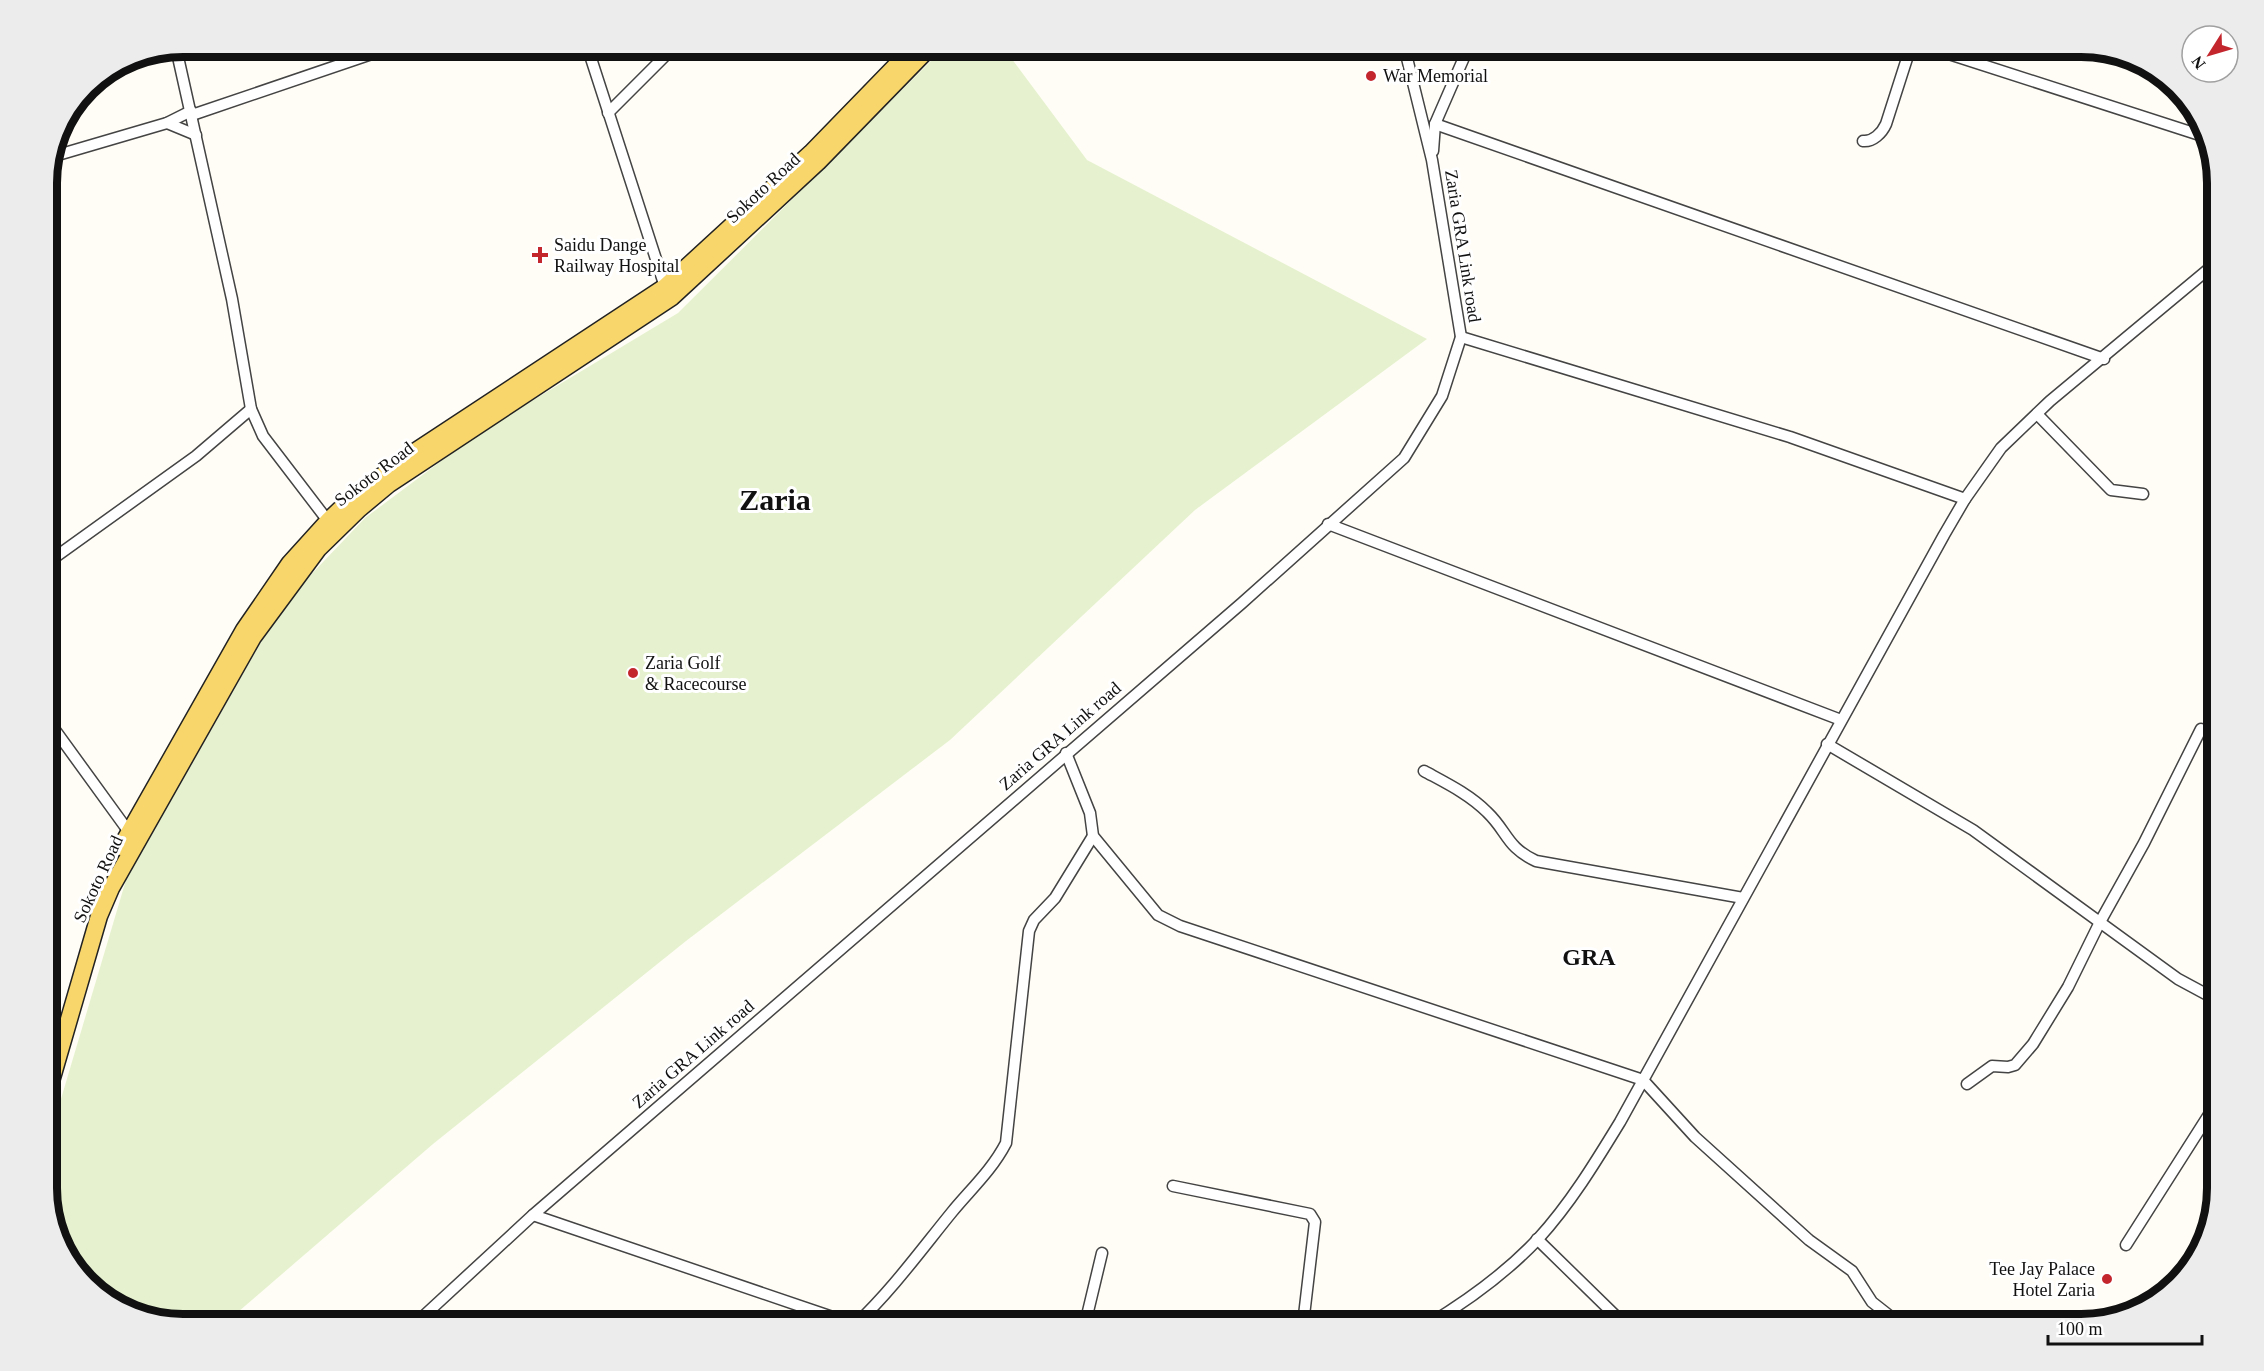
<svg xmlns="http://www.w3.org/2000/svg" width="2264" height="1371" viewBox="0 0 2264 1371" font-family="Georgia,serif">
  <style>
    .pitch { fill: #e6f2cf }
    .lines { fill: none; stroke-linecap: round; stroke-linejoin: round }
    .minor-casing { stroke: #444; stroke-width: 13 }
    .primary-casing { stroke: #222; stroke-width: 19 }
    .minor { stroke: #fff; stroke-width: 10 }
    .primary { stroke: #f9d66b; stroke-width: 16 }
    .poi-dot { fill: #c4262e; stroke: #fff; stroke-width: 2 }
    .labels { text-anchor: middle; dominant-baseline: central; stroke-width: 6; stroke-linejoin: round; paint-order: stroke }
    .poi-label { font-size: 18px; fill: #111; stroke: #fff; text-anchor: start }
    .street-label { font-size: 18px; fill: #111; stroke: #fff }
    .district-label { font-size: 24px; font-weight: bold; fill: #111; stroke: #fff }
    .town-label { font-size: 30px; font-weight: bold; fill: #111; stroke: #fff }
    .rim { fill: none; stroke: #111; stroke-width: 8 }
  </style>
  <rect width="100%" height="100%" fill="#fffdf5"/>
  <polygon class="pitch" points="945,47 1003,47 1087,160 1427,339 1195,510 950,740 686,941 433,1144 224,1324 183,1324 114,1306 65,1257 47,1197 47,1146 126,880 282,605 365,518 480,432 678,313"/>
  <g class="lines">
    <g class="minor-casing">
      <g id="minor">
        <polyline points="587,46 665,287"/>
        <polyline points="1924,46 2206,137"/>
        <polyline points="176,48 232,299 251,409 263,436 328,521"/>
        <polyline points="608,113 675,46"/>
        <polyline points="192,115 395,46"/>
        <polyline points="167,123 196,135"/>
        <polyline points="1435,124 2104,359"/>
        <path d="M1863,141C1873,142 1882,133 1886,124L1911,46"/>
        <polyline points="1433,151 1435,124 1469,46"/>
        <polyline points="51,157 167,123 191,111"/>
        <polyline points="47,268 54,247 49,166"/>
        <polyline points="1461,337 1790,437 1965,499"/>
        <polyline points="2037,414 2111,490 2143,494"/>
        <polyline points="1328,524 1841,720"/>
        <polyline points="47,563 196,456 251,409"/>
        <polyline points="47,719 129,832"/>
        <polyline points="1827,744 1973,830 2178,979 2217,1000"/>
        <polyline points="1066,753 1090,813 1093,836 1158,915 1180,926 1643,1080 1695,1137 1809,1240 1852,1271 1872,1302 1900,1324"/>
        <path d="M1424,771C1446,783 1469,794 1487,812C1508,832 1506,847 1536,861L1743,898"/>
        <polyline points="1967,1084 1992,1066 2008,1067 2015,1065 2033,1044 2068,987 2100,922 2144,843 2201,729"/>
        <polyline points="1173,1186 1310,1214 1315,1222 1303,1324"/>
        <polyline points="533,1215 853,1324"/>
        <polyline points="1537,1239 1624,1324"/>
        <polyline points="2126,1245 2217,1102"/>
        <polyline points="415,1324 533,1215 1242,603 1404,458 1442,396 1461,337 1432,160 1404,46"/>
        <polyline points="800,1324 806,1309"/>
        <path d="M856,1324C892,1290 921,1250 952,1212C971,1189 992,1170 1006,1143L1029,931L1034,920L1055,898L1093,836"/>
        <polyline points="1085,1324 1102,1253"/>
        <path d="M1429,1324C1467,1301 1507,1272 1538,1239C1570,1204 1595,1163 1620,1122L1944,535L1965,499L2001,448L2050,401L2217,262"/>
      </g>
    </g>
    <g class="primary-casing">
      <g id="primary">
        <polyline points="121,847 244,630 290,563 328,521 351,499 413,453 665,287 811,153 915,46"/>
        <polyline points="47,1095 99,916 111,888 253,637 318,549 359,509 389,484 672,297 818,162 931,46"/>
      </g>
    </g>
    <use href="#minor" class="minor"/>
    <use href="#primary" class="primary"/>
  </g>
  <g class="poi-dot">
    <circle cx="1371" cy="76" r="6"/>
    <path d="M537 246h6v6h6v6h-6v6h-6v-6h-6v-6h6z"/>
    <circle cx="633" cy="673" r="6"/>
    <circle cx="2107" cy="1279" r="6"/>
  </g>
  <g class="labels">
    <g class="poi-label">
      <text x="1383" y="76">War Memorial</text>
      <text x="554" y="245">Saidu Dange<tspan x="554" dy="21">Railway Hospital</tspan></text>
      <text x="645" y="663">Zaria Golf<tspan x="645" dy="21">&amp; Racecourse</tspan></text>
      <text x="2095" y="1269" text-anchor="end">Tee Jay Palace<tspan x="2095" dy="21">Hotel Zaria</tspan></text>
    </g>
    <g class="street-label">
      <text transform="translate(763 188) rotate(-43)">Sokoto Road</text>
      <text transform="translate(1463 246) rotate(81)">Zaria GRA Link road</text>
      <text transform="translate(374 474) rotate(-37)">Sokoto Road</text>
      <text transform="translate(1060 736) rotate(-41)">Zaria GRA Link road</text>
      <text transform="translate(98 879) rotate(-65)">Sokoto Road</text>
      <text transform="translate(693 1054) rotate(-41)">Zaria GRA Link road</text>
    </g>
    <g class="district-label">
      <text x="1589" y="957">GRA</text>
    </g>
    <g class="town-label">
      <text x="775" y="499">Zaria</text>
    </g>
  </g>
  <path d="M0 0H2264V1371H0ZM183 57H2081A126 126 0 0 1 2207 183V1188A126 126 0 0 1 2081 1314H183A126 126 0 0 1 57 1188V183A126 126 0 0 1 183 57Z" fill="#ececec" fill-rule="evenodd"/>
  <path class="rim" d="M183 57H2081A126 126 0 0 1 2207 183V1188A126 126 0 0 1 2081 1314H183A126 126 0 0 1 57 1188V183A126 126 0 0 1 183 57Z"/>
  <g transform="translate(2210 54) rotate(233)"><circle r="28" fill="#ffffff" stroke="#a0a0a0" stroke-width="1.5"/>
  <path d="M0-4.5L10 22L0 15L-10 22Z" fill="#c4262e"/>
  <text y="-9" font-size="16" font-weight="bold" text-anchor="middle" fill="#111111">N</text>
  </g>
  <path d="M2048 1335v9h154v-9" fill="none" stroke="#111111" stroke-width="3"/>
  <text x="2057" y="1335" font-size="18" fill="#111111" stroke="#ffffff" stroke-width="4.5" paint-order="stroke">100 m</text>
</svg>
